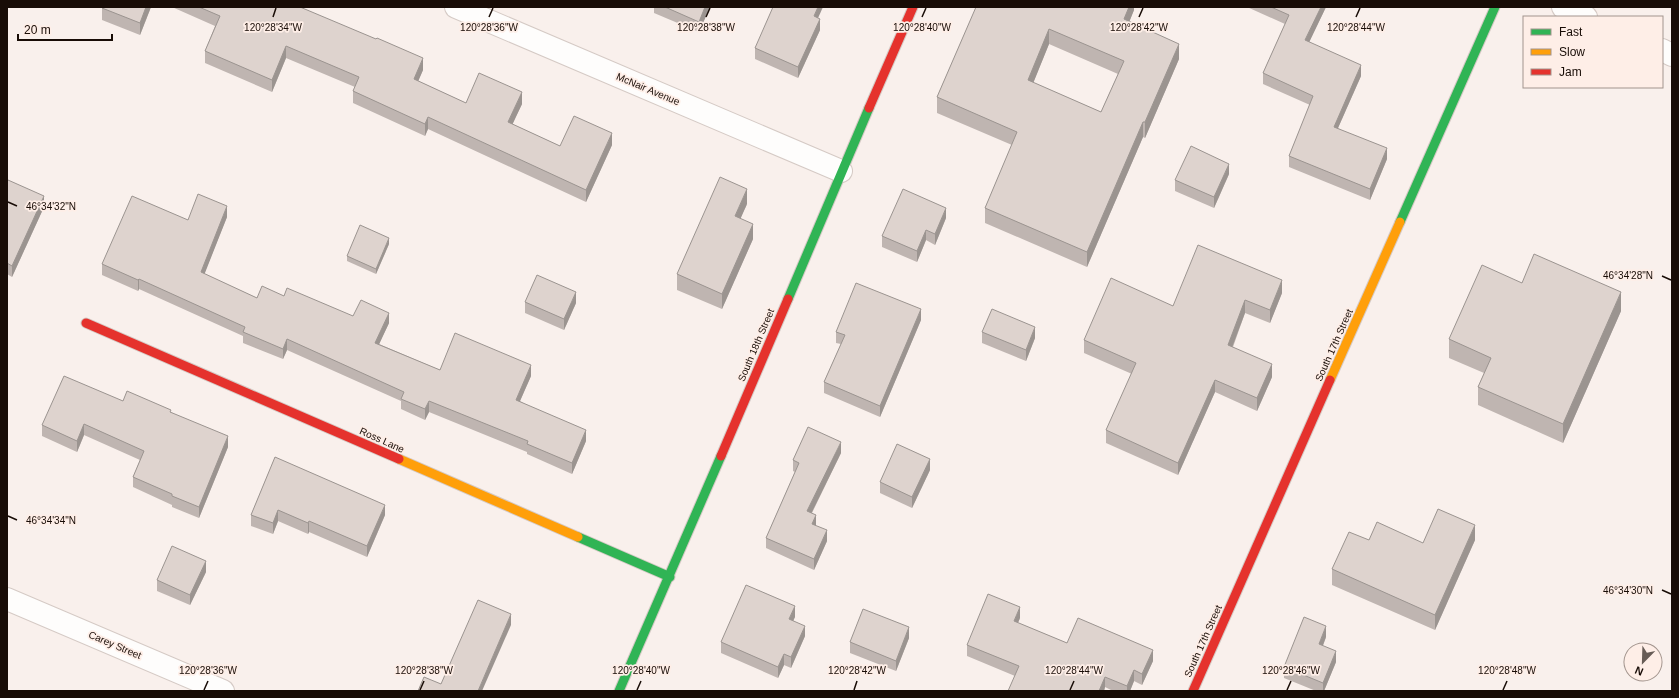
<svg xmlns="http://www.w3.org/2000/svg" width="1679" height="698" viewBox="0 0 1679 698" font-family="Arial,sans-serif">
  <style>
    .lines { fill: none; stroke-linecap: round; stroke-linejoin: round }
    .street-casing { stroke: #d5cac5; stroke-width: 24 }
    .fast-casing { stroke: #d5cac5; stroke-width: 11 }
    .slow-casing { stroke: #d5cac5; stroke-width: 11 }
    .jam-casing { stroke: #d5cac5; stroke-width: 11 }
    .street { stroke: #fefdfc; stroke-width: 22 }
    .fast { stroke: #30b455; stroke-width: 9 }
    .slow { stroke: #ff9f0a; stroke-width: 9 }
    .jam { stroke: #e5322d; stroke-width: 9 }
    .wall { fill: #bfb5b1; fill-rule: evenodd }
    .shaded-wall { fill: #9b9490 }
    .building { fill: #ded3ce; stroke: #9b9490; fill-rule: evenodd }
    .ticks { fill: none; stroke: #180c06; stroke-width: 1.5 }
    .labels { text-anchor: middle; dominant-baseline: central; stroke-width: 3.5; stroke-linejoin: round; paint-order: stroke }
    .street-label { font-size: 10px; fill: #180c06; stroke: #feeee7 }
    .ticks-label { font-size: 10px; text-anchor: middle; fill: #180c06; stroke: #feeee7; stroke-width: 3.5; stroke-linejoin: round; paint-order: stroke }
  </style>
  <rect width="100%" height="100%" fill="#f9f0ec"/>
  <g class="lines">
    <g class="street-casing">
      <g id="street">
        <polyline points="456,7 841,171"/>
        <polyline points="1563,7 1586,17"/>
        <polyline points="1662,50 1672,55"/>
        <polyline points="7,599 223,691"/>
      </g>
    </g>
    <g class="fast-casing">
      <g id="fast">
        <polyline points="1400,222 1495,7"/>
        <polyline points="788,299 869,108"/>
        <polyline points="578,537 670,577"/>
        <polyline points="619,691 721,456"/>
      </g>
    </g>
    <g class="slow-casing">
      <g id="slow">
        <polyline points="1330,380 1400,222"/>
        <polyline points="399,459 578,537"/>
      </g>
    </g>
    <g class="jam-casing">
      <g id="jam">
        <polyline points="869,108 913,7"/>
        <polyline points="86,323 399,459"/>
        <polyline points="721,456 788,299"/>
        <polyline points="1193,691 1330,380"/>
      </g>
    </g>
    <use href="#street" class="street"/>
    <use href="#fast" class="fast"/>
    <use href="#slow" class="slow"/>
    <use href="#jam" class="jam"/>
  </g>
  <g class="wall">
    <polygon points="151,7 140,35 102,20 102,8"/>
    <polygon points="172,7 300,7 423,70 418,81 466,103 522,104 512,124 560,146 612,145 586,202 428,129 425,136 353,103 353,91 355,87 286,58 272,92 205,63 205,51 215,26"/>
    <polygon points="654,7 710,7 699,32 654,13"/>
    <path d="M1134,7V10L1129,22L1179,59L1145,138L1143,137L1087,267L985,223V208L1012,145L937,113V97L972,17ZM1049,44L1118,74L1101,112L1033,83Z"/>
    <polygon points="1247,7 1326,7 1309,42 1361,76 1338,128 1387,159 1370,200 1289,167 1289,156 1310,105 1263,84 1263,73 1285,24"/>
    <polygon points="818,18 820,30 798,78 755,59 755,48"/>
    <polygon points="1229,174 1214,208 1175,191 1175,180"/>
    <polygon points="7,182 44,207 12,277 7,274"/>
    <polygon points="747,204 740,219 753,239 722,309 677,290 677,274"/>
    <polygon points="227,217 204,274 257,298 284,296 353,316 389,323 379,344 440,370 531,376 520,401 586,441 572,474 527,454 527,452 429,412 425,420 401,409 401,401 287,350 283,359 243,343 243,336 139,289 138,291 102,275 102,264 188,220"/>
    <polygon points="946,218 935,245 926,240 917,262 882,247 882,236"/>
    <polygon points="389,244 376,274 347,261 347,256"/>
    <polygon points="1522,283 1621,311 1563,443 1478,405 1478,387 1484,373 1449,358 1449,339"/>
    <polygon points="1282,293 1270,323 1245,313 1233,347 1272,377 1257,411 1215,392 1178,475 1106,443 1106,430 1132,374 1084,353 1084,340 1173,306"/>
    <polygon points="525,302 576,303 564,330 525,313"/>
    <polygon points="921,320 880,417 824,393 824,382 841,344 836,343 836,332"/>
    <polygon points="982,332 1035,338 1026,361 982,343"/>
    <polygon points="123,401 171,412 228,447 199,518 172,507 172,505 133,487 133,477 140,460 84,435 77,452 42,436 42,425"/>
    <polygon points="841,453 812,513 816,526 827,541 814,570 766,548 766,538 795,472 793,471 793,460"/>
    <polygon points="275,457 385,515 367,557 309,532 308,534 278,521 273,534 251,526 251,515"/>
    <polygon points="930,470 912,508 880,493 880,482"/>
    <polygon points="1369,540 1423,543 1475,540 1435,630 1332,585 1332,569"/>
    <polygon points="206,572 190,605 157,591 157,580"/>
    <polygon points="795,617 793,620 805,636 791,668 784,665 778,678 721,653 721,642"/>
    <polygon points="1020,618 1018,623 1067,643 1153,661 1142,685 1134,681 1130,691 1113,691 1105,687 1104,691 1008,691 1015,676 967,656 967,645"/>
    <polygon points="1326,637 1323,646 1336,662 1324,691 1316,691 1284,678 1284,667"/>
    <polygon points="909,638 896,671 850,653 850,642"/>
  </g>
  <g class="shaded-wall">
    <polygon points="146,7 151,7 140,35 140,23"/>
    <polygon points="705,7 710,7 699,32 699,22"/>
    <polygon points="818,7 823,7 814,27 814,16"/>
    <polygon points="1129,7 1134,7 1134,10 1124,35 1124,19"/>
    <polygon points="1321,7 1326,7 1305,51 1305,40"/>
    <polygon points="820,19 820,30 798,78 798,67"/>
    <polygon points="1049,29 1049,44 1028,96 1028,80"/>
    <polygon points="1179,44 1179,59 1145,138 1145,122"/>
    <polygon points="286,46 286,58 272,92 272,80"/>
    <polygon points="423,58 423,70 414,91 414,79"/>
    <polygon points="1361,65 1361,76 1334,137 1334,127"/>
    <polygon points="522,92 522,104 508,134 508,122"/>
    <polygon points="428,117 428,129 425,136 425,124"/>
    <polygon points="1143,122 1143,137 1087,267 1087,252"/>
    <polygon points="612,133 612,145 586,202 586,190"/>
    <polygon points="1387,148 1387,159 1370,200 1370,189"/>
    <polygon points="1229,164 1229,174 1214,208 1214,197"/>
    <polygon points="747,189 747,204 735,231 735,216"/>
    <polygon points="44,196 44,207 12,277 12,266"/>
    <polygon points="227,206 227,217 201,283 201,272"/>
    <polygon points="946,208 946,218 935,245 935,234"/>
    <polygon points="753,224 753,239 722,309 722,294"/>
    <polygon points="926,230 926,240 917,262 917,251"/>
    <polygon points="389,238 389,244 376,274 376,269"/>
    <polygon points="139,279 139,289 138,291 138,280"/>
    <polygon points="1282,280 1282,293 1270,323 1270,310"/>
    <polygon points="576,292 576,303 564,330 564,319"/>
    <polygon points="1621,292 1621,311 1563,443 1563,424"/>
    <polygon points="1245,300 1245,313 1228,358 1228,345"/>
    <polygon points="921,309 921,320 880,417 880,406"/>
    <polygon points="389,313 389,323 375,353 375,343"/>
    <polygon points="1035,327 1035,338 1026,361 1026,350"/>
    <polygon points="287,339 287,350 283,359 283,349"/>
    <polygon points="1272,364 1272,377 1257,411 1257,398"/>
    <polygon points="531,365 531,376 516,410 516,400"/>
    <polygon points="1215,380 1215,392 1178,475 1178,463"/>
    <polygon points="429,401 429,412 425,420 425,409"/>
    <polygon points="84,424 84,435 77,452 77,441"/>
    <polygon points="586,430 586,441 572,474 572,463"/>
    <polygon points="228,436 228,447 199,518 199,507"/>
    <polygon points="841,442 841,453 807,522 807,511"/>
    <polygon points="930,459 930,470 912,508 912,497"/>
    <polygon points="385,505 385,515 367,557 367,546"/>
    <polygon points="278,510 278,521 273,534 273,523"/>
    <polygon points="816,515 816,526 812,524"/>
    <polygon points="309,521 309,532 308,534 308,523"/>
    <polygon points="1475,525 1475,540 1435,630 1435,615"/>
    <polygon points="827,530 827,541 814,570 814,559"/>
    <polygon points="206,561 206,572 190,605 190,595"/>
    <polygon points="795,606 795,617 789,630 789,619"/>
    <polygon points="1020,607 1020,618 1014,632 1014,621"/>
    <polygon points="511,614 511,625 482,691 478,691"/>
    <polygon points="805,626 805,636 791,668 791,657"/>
    <polygon points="1326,626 1326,637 1319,655 1319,644"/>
    <polygon points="909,627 909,638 896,671 896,661"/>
    <polygon points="1153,650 1153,661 1142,685 1142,674"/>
    <polygon points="1336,651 1336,662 1324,691 1323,691 1323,683"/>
    <polygon points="784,654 784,665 778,678 778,667"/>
    <polygon points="1134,670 1134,681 1130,691 1127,691 1127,686"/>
    <polygon points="1105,677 1105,687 1104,691 1099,691"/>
  </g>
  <g class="building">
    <polygon points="102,7 146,7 140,23 102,8"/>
    <polygon points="199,7 300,7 376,39 377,38 423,58 414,79 466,103 479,73 522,92 508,122 560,146 574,116 612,133 586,190 428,117 425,124 353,91 359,77 286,46 272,80 205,51 220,16"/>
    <polygon points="665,7 705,7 699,22"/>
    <polygon points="773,7 818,7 814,16 820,19 798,67 755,48"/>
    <path d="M976,7H1129L1124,19L1179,44L1145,122H1143L1087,252L985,208L1017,132L937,97ZM1049,29L1124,61L1101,112L1028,80Z"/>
    <polygon points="1271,7 1321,7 1305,40 1361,65 1334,127 1387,148 1370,189 1289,156 1313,96 1263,73 1289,15"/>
    <polygon points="1191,146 1229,164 1214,197 1175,180"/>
    <polygon points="720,177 747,189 735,216 753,224 722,294 677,274"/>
    <polygon points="8,180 44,196 12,266 7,263 7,182"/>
    <polygon points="903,189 946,208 935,234 926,230 917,251 882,236"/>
    <polygon points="198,194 227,206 201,272 257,298 262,286 284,296 287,288 353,316 361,300 389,313 375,343 440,370 455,333 531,365 516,400 586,430 572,463 527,444 528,441 429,401 425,409 401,399 404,392 287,339 283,349 243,332 245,327 139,279 138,280 102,264 132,196 188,220"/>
    <polygon points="360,225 389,238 376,269 347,256"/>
    <polygon points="1198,245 1282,280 1270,310 1245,300 1228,345 1272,364 1257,398 1215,380 1178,463 1106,430 1136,363 1084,340 1111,278 1173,306"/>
    <polygon points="1534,254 1621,292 1563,424 1478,387 1491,358 1449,339 1482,265 1522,283"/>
    <polygon points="537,275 576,292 564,319 525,302"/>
    <polygon points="856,283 921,309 880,406 824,382 845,335 836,332"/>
    <polygon points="992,309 1035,327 1026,350 982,332"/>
    <polygon points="64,376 123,401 127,391 171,410 170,412 228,436 199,507 172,496 172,494 133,477 144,451 84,424 77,441 42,425"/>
    <polygon points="808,427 841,442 807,511 816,515 812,524 827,530 814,559 766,538 799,463 793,460"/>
    <polygon points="897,444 930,459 912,497 880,482"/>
    <polygon points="275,457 385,505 367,546 309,521 308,523 278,510 273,523 251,515"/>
    <polygon points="1438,509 1475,525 1435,615 1332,569 1349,532 1369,540 1377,522 1423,543"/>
    <polygon points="172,546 206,561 190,595 157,580"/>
    <polygon points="746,585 795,606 789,619 805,626 791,657 784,654 778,667 721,642"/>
    <polygon points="988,594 1020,607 1014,621 1067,643 1078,618 1153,650 1142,674 1134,670 1127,686 1105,677 1099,691 1008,691 1019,666 967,645"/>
    <polygon points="478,600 511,614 478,691 418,691 424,677 441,684"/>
    <polygon points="863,609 909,627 896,661 850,642"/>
    <polygon points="1304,617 1326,626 1319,644 1336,651 1323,683 1284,667"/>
  </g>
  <path class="ticks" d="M273,17L276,8M489,17L493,8M706,17L710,8M922,17L926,8M1139,17L1143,8M1356,17L1360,8M8,202L17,206M1662,276L1671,280M8,516L17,520M1662,590L1671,594M204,690L208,681M420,690L424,681M637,690L641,681M854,690L857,681M1070,690L1074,681M1287,690L1291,681M1503,690L1507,681"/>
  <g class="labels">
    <g class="street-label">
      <text transform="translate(648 89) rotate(23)">McNair Avenue</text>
      <text transform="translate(756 345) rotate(-67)">South 18th Street</text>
      <text transform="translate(1334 345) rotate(-66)">South 17th Street</text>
      <text transform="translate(382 440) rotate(24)">Ross Lane</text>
      <text transform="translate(1203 641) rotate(-66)">South 17th Street</text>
      <text transform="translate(115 645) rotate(23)">Carey Street</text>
    </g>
  </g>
  <g class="ticks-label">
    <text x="489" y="31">120°28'36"W</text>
    <text x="922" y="31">120°28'40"W</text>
    <text x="1356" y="31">120°28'44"W</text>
    <text x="273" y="31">120°28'34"W</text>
    <text x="706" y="31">120°28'38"W</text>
    <text x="1139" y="31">120°28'42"W</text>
    <text x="51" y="210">46°34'32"N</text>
    <text x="1628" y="279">46°34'28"N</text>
    <text x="51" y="524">46°34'34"N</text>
    <text x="1628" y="594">46°34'30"N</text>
    <text x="208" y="674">120°28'36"W</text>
    <text x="424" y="674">120°28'38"W</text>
    <text x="641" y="674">120°28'40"W</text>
    <text x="857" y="674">120°28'42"W</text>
    <text x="1074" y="674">120°28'44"W</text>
    <text x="1291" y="674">120°28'46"W</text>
    <text x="1507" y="674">120°28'48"W</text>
  </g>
  <rect width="1679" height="698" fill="none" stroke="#180c06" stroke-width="16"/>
  <rect x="1523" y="16" width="140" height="72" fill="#feeee7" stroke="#a2948d"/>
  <rect x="1531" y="29" width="20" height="6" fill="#30b455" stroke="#a2948d"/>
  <text x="1559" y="36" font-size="12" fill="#180c06">Fast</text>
  <rect x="1531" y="49" width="20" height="6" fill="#ff9f0a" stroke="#a2948d"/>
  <text x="1559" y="56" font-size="12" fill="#180c06">Slow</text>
  <rect x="1531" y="69" width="20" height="6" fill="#e5322d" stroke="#a2948d"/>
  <text x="1559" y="76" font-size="12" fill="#180c06">Jam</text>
  <g transform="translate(1643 662) rotate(203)"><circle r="19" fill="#feeee7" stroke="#a2948d"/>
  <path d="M0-3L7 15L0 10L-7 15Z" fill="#675c56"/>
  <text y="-6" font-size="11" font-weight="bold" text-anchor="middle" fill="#180c06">N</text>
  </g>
  <path d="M18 34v6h94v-6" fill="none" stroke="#180c06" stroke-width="2"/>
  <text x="24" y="34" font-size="12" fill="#180c06" stroke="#feeee7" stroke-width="3" paint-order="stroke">20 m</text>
</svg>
